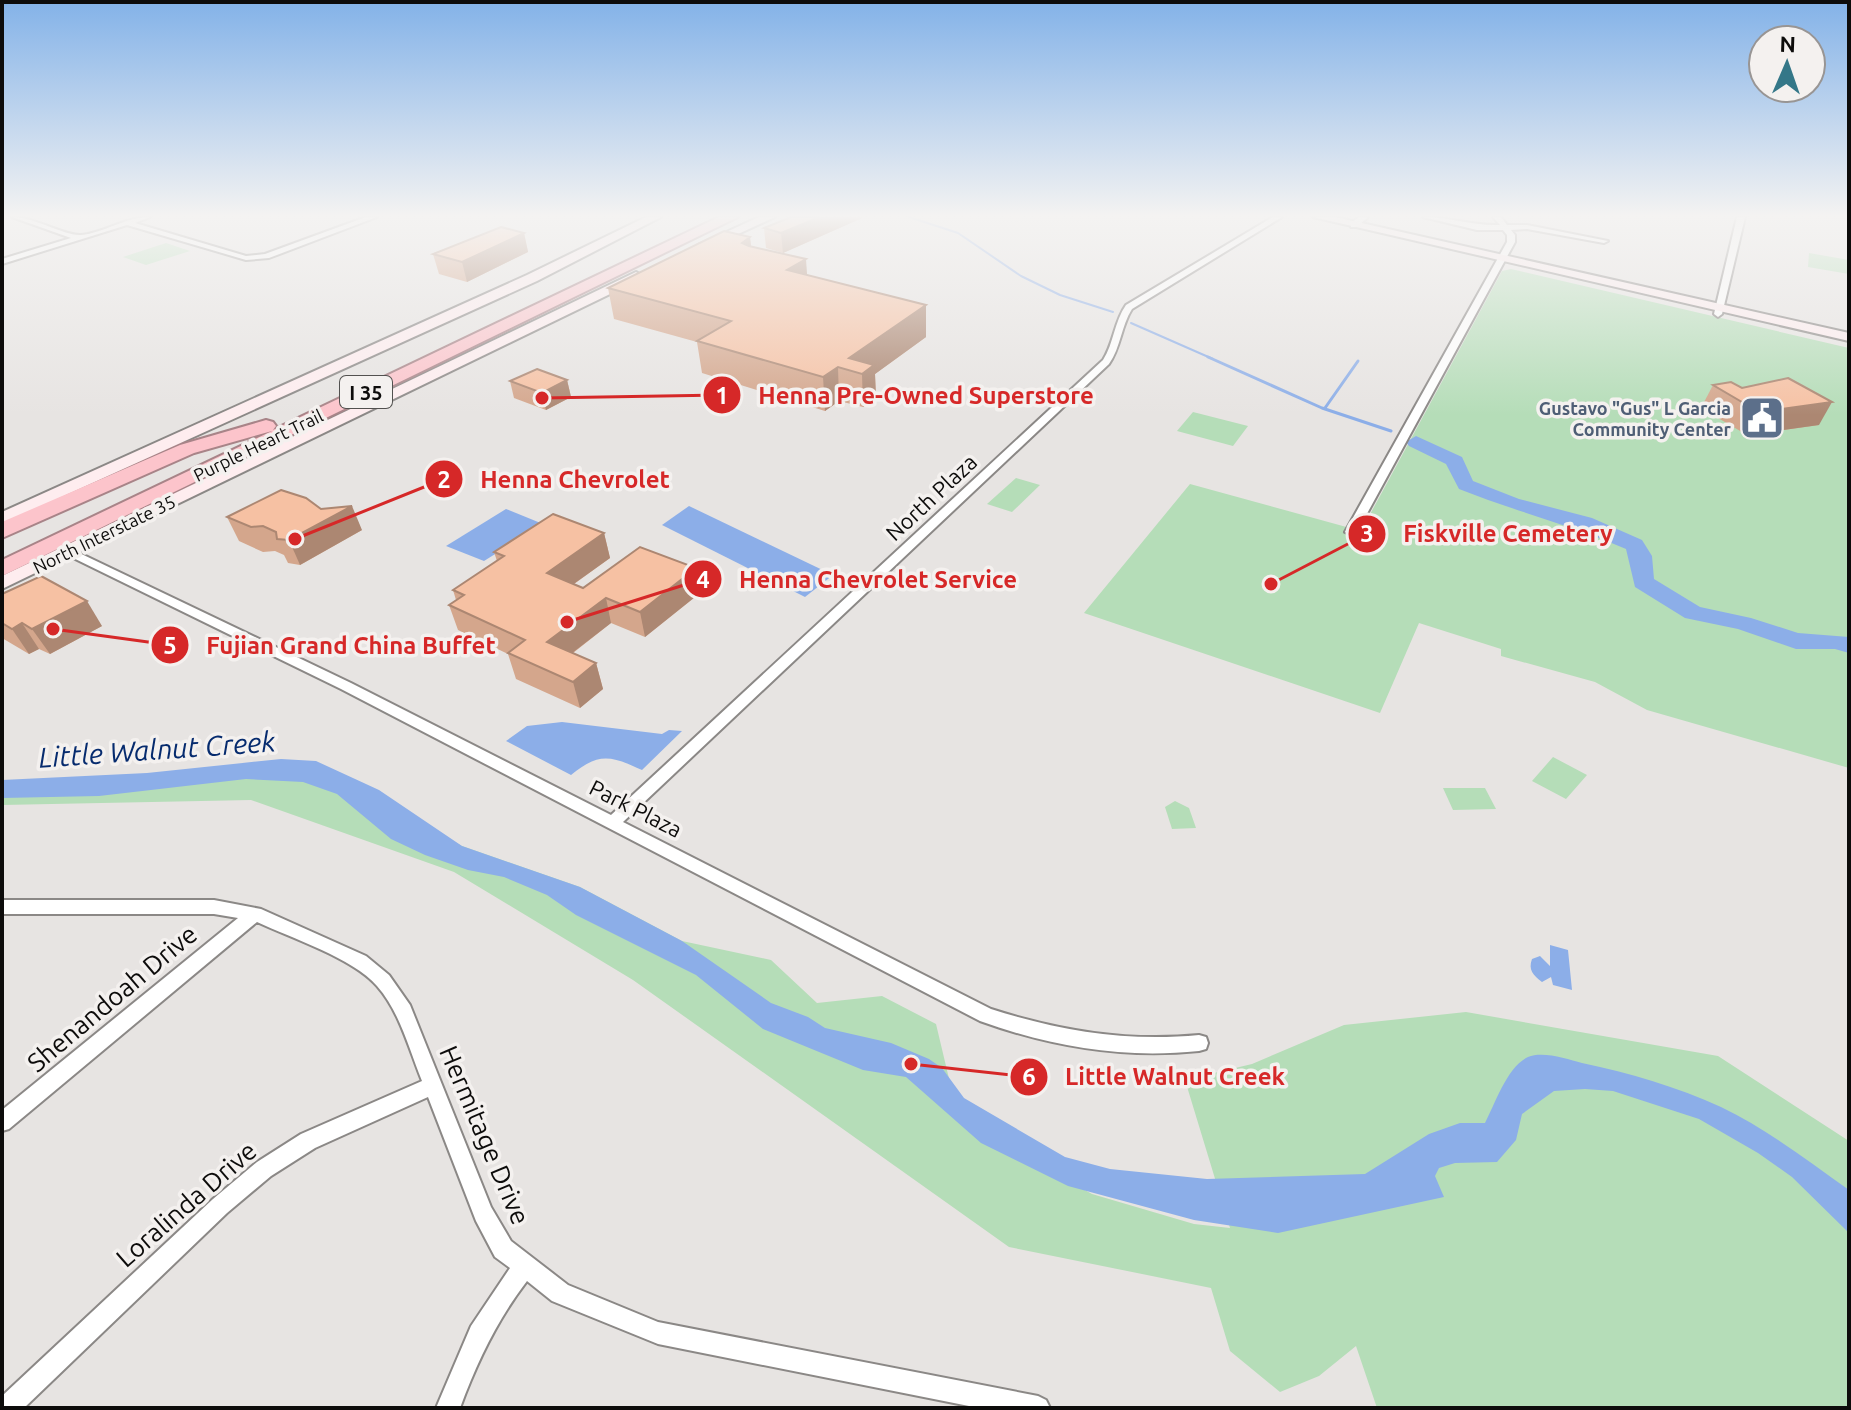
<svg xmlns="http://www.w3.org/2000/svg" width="1851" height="1410" viewBox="0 0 1851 1410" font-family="Ubuntu,sans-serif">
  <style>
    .green { fill: #b5ddb8 }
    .water { fill: #8caee8 }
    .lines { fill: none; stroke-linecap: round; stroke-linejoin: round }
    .stream-far1 { stroke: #8caee8; stroke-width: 2 }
    .stream { stroke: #8caee8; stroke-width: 3 }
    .river { fill: #8caee8; fill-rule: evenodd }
    .street-casing { stroke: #8b8886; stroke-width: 4 }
    .secondary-casing { stroke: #8b8886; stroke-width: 4 }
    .highway-casing { stroke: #a88488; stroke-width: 4 }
    .street { fill: #fff; fill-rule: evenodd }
    .secondary { fill: #feedef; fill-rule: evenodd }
    .highway { fill: #fcc4cb; fill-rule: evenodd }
    .wall { fill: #d4a68c }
    .shaded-wall { fill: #ac8772 }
    .building { fill: #f6c1a3; stroke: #ac8772; stroke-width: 2 }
    .labels { text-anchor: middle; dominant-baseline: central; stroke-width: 7; stroke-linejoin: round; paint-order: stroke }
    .far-service-label { font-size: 18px; font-weight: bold; fill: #4e5e75; stroke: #f4f1ef; text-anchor: end }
    .far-street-label { font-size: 18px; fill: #0d0c0b; stroke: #f4f1ef }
    .shield { fill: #f4f1ef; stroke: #52514f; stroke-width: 2 }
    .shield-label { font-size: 20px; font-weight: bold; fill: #0d0c0b }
    .street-label { font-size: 22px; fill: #0d0c0b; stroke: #f4f1ef }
    .near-street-label { font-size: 26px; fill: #0d0c0b; stroke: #f4f1ef }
    .near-water-label { font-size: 28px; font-style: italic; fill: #062b6e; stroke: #f4f1ef }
    .leader { fill: none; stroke: #d62828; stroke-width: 3 }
    .callout-dot { fill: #d62828; stroke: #f4f1ef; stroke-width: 3 }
    .mark-label { font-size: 24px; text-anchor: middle; font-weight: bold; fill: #fff }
    .callout-label { font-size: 24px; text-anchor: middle; font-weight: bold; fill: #d62828; stroke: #f4f1ef; stroke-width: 7; stroke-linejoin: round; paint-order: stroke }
  </style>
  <rect width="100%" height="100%" fill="#e7e4e2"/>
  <g class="green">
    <polygon points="166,243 190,251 146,265 123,257"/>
    <polygon points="1809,253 1849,260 1849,274 1808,267"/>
    <polygon points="1511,269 1849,348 1849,768 1647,710 1595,682 1501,656 1501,649 1419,623 1380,713 1084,613 1190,484 1361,531 1502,271"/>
    <polygon points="1193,412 1248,426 1233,446 1177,431"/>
    <polygon points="1016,478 1040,485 1012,512 987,504"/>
    <polygon points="1553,757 1587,775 1566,799 1532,781"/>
    <polygon points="305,761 462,846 580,887 682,941 771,960 817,1003 882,996 936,1024 951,1087 992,1139 1092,1194 1194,1224 1230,1228 1185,1080 1252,1064 1344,1025 1466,1012 1718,1056 1849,1141 1849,1408 1377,1408 1356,1346 1319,1376 1280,1392 1230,1351 1211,1288 1009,1247 633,980 454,872 251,800 2,805 2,783 132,779"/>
    <polygon points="1443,788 1485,788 1496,809 1453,810"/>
    <polygon points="1175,801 1189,808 1196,828 1172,829 1165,807"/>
  </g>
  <g class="water">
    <polygon points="689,506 833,575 805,597 662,525"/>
    <polygon points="506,509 543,524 484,561 446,546"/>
    <path d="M562,722L662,734L669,730L682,731L642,770C611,756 599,752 571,775L506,741L527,726Z"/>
    <path d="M281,759L316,761L379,790L462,846L580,887L682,941L771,1003L808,1017L825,1028L891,1043L929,1059L942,1068L964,1098L1065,1157L1110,1169L1207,1179L1365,1174L1429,1134L1460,1123H1485C1495,1104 1507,1067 1528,1057C1543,1051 1567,1059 1582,1063C1630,1073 1677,1087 1721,1107C1767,1129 1808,1161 1849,1190V1233L1792,1177L1758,1153L1699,1119L1613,1091L1585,1089L1554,1091L1522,1114L1516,1140L1497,1162L1455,1163L1439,1168L1435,1176L1444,1197L1278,1233L1194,1220L1068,1186L981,1143L906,1077L863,1070L763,1029L696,975L576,915L547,895L504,877L468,870L425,855L391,839L337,794L303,782L246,779L99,796L2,798V780L147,773Z"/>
    <path d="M1550,945L1568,950L1572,990L1553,985L1551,977L1542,982C1533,975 1528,970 1532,959L1540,956L1550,966Z"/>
  </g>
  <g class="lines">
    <g class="stream-far1">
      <polyline points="909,217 958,233 1021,276 1060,295 1113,312"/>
      <polyline points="1131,323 1213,359"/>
    </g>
    <g class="stream">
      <polyline points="1208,357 1322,408 1391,431"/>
      <polyline points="1325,408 1358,361"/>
    </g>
    <path class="river" d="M1416,436L1462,457L1473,481L1519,499L1592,518L1642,540L1652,556L1654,579L1700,607L1751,618L1798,633L1849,637V653L1835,649H1796L1738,629L1685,618L1635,587L1626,549C1571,525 1514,511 1459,489L1446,464L1409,446L1406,442Z"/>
    <g class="street-casing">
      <g id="street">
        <path d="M12,217C35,217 64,236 81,235C104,233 125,217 150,217L135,223L246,256L265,254L366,217H377L269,258L246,260L127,225L2,264V259L71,238Z"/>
        <path d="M1273,217H1282L1132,309C1121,326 1121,347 1109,364L623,822L991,1009C1060,1031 1127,1042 1199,1035L1206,1037L1208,1043L1206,1049L1199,1051C1123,1059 1052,1047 980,1021L341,689L61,552L67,548L71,549L351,683L611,815L1103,360C1114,343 1114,322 1126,305Z"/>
        <polygon points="1359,217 1368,217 1357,227 1351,227 1351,223"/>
        <path d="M1423,217C1449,217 1473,226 1500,225L1493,217H1501L1507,225H1527L1608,241L1604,243L1527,229L1511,230L1515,235V242L1357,532L1351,535L1345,532L1507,242V235L1503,230H1477Z"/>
        <polygon points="1737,217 1745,217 1722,314 1718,317 1714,314"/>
        <path d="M2,900H214L261,909L366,956L389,975L410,1005L491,1207L511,1241L568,1285L658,1322L1038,1396L1046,1400L1050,1408H979L658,1344L552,1301L527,1281C497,1320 477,1362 460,1408H436L471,1326L510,1268L495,1257L476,1221L428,1097L315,1148L271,1176L227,1213L24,1408H2V1396L213,1199L257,1162L301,1134L422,1081C409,1049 400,1012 377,986C353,958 291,938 257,922L9,1129L2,1131V1110L238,918L214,914H2Z"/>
      </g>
    </g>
    <g class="secondary-casing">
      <g id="secondary">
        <polygon points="646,217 661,217 537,281 2,524 2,512 527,275"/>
        <polygon points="759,217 775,217 708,248 698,245"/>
        <polygon points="1313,217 1335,217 1849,333 1849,341"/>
        <polygon points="636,272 642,276 641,279 2,589 2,576"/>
      </g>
    </g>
    <g class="highway-casing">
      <polygon id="highway" points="719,217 738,217 2,576 2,560 272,431 194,453 2,538 2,522 180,445 266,420 273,422 276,426 273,430"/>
    </g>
    <use href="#street" class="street"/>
    <use href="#secondary" class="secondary"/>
    <use href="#highway" class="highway"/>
  </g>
  <g class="wall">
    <polygon points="791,217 862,217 862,218 783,253 766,248 764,228"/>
    <polygon points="524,233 528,252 467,282 439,274 433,254"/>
    <polygon points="750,237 751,246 808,275 926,305 926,337 875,374 876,398 863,407 839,401 825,411 702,373 697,342 614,319 608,288"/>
    <polygon points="567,380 571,397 546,410 514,398 510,381"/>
    <polygon points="1713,385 1742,388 1819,425 1747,435 1701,408"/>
    <polygon points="227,517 362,530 300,565 288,563 284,555 275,551 263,552 239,541"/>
    <polygon points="604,533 610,558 574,584 583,588 696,568 700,593 645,637 611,623 573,653 596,663 603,689 580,708 516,679 508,654 458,630 449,605 456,600 453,590 497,561 494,552"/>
    <polygon points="2,594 102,626 50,654 39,649 29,654 2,638"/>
  </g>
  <g class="shaded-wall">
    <polygon points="820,217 862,218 783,253 781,233"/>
    <polygon points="524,233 528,252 467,282 462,262"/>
    <polygon points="750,237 753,266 742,243"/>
    <polygon points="806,259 808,289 787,270"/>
    <polygon points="926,305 926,337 875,374 876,398 863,407 862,374 849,358"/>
    <polygon points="838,367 839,401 825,411 823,377"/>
    <polygon points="567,380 571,397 546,410 542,393"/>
    <polygon points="1832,402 1819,425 1747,435 1759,412"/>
    <polygon points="352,506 362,530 300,565 289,540"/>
    <polygon points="604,533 610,558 554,598 547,573"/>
    <polygon points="696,568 700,593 645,637 640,612"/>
    <polygon points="606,598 611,623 554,667 547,642"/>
    <polygon points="87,601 102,626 50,654 32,629"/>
    <polygon points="22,623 39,649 29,654 12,629"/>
    <polygon points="596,663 603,689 580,708 573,682"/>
  </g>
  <g class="building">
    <polygon points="791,217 820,217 781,233 764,228"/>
    <polygon points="501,227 524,233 462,262 433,254"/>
    <polygon points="724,231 750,237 742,243 749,246 806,259 787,270 926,305 849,358 874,365 862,374 838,367 823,377 697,341 731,321 608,288"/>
    <polygon points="537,369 567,380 542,393 510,381"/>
    <polygon points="1788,378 1832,402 1759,412 1713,385 1731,382 1742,388"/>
    <polygon points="281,490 306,498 321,509 352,506 289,540 277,539 276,532 263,526 251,527 227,517"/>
    <polygon points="553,514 604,533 547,573 583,588 640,547 696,568 640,612 606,598 547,642 596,663 573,682 508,653 525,640 449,605 464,595 453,590 504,556 494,552"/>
    <polygon points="41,576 87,601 32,629 22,623 12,629 2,623 2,594"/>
  </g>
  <linearGradient id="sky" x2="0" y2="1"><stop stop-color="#83b2e8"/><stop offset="0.52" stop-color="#f4f3f2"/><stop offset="1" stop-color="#f4f3f2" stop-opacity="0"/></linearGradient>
  <rect width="1851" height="415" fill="url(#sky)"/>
  <defs>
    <g id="civic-square" transform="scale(2.3)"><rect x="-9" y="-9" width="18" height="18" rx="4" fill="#5c6f8a" stroke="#f4f1ef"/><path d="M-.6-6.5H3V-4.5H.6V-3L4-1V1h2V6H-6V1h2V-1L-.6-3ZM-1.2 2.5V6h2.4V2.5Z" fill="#fff"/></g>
  </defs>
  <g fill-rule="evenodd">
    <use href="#civic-square" x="1762" y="418"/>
  </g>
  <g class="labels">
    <g class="far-service-label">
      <text x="1731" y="408">Gustavo "Gus" L Garcia<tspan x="1731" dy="21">Community Center</tspan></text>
    </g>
    <g class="far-street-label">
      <text transform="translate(258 445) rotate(-26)">Purple Heart Trail</text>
      <text transform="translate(104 534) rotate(-26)">North Interstate 35</text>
    </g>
    <rect class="shield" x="340" y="376" width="52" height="32" rx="6"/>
    <g class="shield-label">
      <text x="366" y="392">I 35</text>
    </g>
    <g class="street-label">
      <text transform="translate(931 497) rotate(-43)">North Plaza</text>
      <text transform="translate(636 808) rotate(27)">Park Plaza</text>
    </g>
    <g class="near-street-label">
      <text transform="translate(112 998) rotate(-40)">Shenandoah Drive</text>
      <text transform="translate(485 1135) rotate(67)">Hermitage Drive</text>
      <text transform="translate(186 1204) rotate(-41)">Loralinda Drive</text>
    </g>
    <g class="near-water-label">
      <text transform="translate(157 749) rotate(-4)">Little Walnut Creek</text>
    </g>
  </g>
  <path class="leader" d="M542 398L722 395M295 539L444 479M1271 584L1367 534M567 622L703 579M53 629L170 645M911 1064L1029 1077"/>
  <g class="callout-dot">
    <circle cx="542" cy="398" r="8"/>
    <circle cx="295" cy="539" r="8"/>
    <circle cx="1271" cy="584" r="8"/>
    <circle cx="567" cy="622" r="8"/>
    <circle cx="53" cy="629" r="8"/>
    <circle cx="911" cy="1064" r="8"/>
    <circle cx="722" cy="395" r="20"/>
    <circle cx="444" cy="479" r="20"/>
    <circle cx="1367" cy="534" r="20"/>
    <circle cx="703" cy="579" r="20"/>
    <circle cx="170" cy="645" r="20"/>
    <circle cx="1029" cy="1077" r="20"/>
  </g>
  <g class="mark-label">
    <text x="722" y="404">1</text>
    <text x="444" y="488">2</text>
    <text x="1367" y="542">3</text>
    <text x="703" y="588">4</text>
    <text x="170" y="654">5</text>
    <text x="1029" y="1085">6</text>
  </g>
  <g class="callout-label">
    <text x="926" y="404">Henna Pre-Owned Superstore</text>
    <text x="575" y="488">Henna Chevrolet</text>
    <text x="1508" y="542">Fiskville Cemetery</text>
    <text x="878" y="588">Henna Chevrolet Service</text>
    <text x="351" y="654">Fujian Grand China Buffet</text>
    <text x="1175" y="1085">Little Walnut Creek</text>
  </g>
  <rect width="1851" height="1410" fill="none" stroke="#0d0c0b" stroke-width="8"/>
  <g transform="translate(1787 64) rotate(2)"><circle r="38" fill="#f4f1ef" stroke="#989594" stroke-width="2"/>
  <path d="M0-6L14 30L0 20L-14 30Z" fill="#347788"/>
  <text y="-12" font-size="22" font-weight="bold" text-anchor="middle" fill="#0d0c0b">N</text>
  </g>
</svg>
